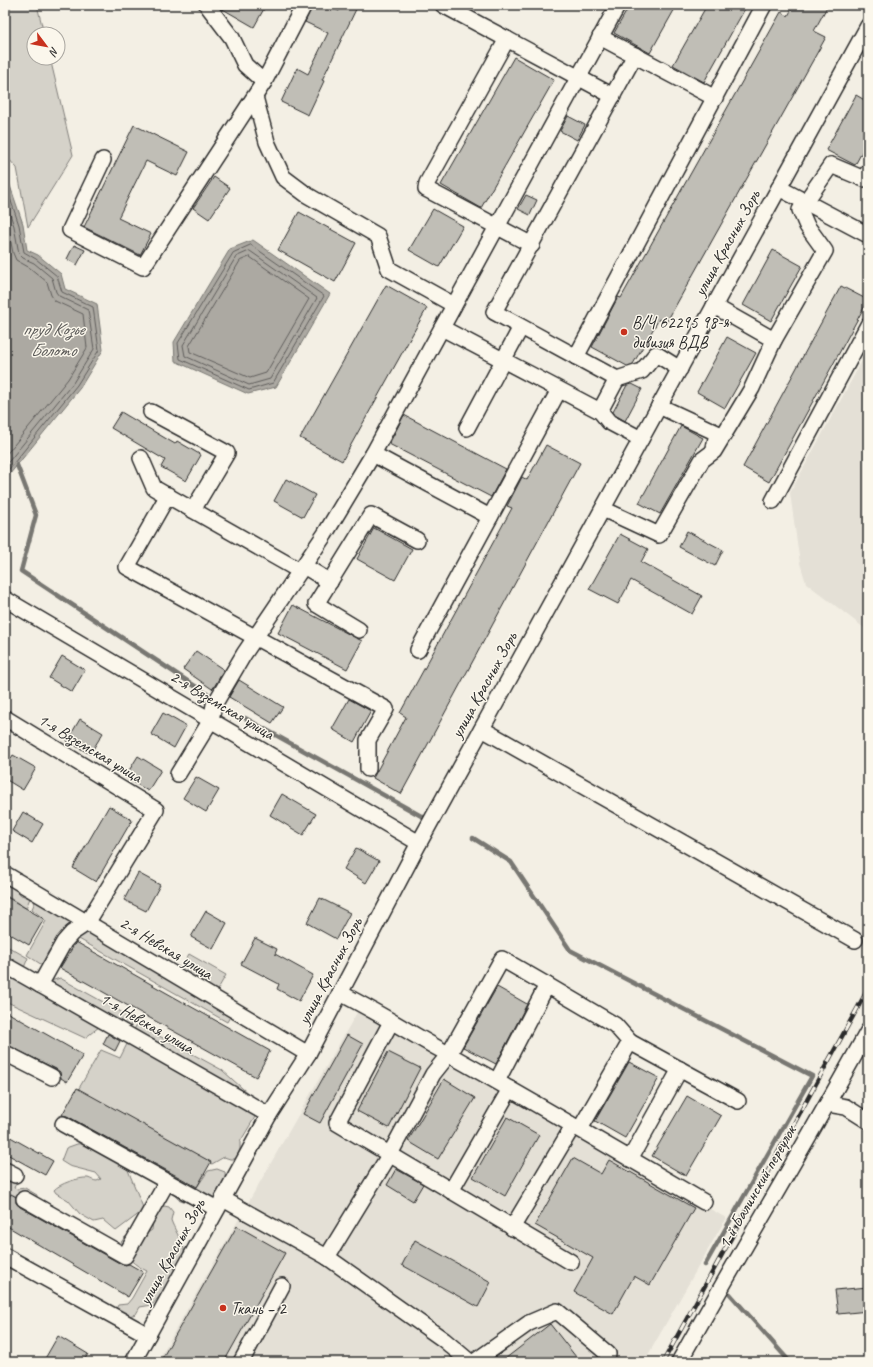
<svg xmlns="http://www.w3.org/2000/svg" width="873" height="1367" viewBox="0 0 873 1367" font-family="Caveat,sans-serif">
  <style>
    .built { fill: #e4e0d6 }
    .green { fill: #d5d2c9; stroke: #807e7a }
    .water { fill: #aca9a2; stroke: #787772 }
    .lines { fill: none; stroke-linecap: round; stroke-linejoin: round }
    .shore { stroke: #5f5d5b; stroke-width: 1 }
    .stream { stroke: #787772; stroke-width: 4.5 }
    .building { fill: #c0beb6; stroke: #2b2b2b }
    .minor-casing { stroke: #2b2b2b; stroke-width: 18 }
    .minor { stroke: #fbf7ec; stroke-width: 15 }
    .rail-casing { stroke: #2b2b2b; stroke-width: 4.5 }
    .rail { stroke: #fbf7ec; stroke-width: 3; stroke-dasharray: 9; stroke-linecap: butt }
    .poi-dot { fill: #c8321e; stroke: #fbf7ec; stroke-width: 1.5 }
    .labels { text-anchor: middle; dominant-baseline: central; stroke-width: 3; stroke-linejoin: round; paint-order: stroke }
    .street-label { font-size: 17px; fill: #2b2b2b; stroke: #fbf7ec }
    .poi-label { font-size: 17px; fill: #2b2b2b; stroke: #fbf7ec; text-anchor: start }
    .water-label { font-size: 18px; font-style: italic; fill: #585755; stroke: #fbf7ec }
  </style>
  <rect width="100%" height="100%" fill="#f3efe4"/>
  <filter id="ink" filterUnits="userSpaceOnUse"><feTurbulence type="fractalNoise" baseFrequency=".025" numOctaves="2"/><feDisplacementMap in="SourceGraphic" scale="8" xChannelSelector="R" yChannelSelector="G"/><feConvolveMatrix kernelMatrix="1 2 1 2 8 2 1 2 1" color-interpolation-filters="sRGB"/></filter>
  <g filter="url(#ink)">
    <g class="built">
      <polygon points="868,350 868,631 806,583 800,563 790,493"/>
      <polygon points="359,1009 726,1218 644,1362 157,1362"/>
    </g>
    <g class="green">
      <polygon points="5,5 37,5 44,34 34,34 34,58 50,58 73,155 28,227 17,168 5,155"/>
      <polygon points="5,881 21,895 30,898 26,908 5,895"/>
      <polygon points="40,889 72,920 48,952 42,965 27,955 46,921 32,909"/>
      <polygon points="82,929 232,1013 227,1022 77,938"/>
      <polygon points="5,945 28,958 20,977 104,1023 85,1038 5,1001"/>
      <polygon points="189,954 226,975 215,994 178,973"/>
      <polygon points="60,978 132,1018 130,1030 49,987 51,981"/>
      <polygon points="137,1024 222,1070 252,1097 255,1109 255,1117 240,1142 240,1149 236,1159 230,1159 224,1157 212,1164 78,1090 101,1050 120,1058"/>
      <path d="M87,1143L128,1170L144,1210L116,1231L103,1220L94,1222L80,1214L68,1200L56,1193L54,1190C59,1184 79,1177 88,1178C91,1179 94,1181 97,1181L101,1179L96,1173L69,1166L61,1161L66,1148L77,1144Z"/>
      <path d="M217,1169L225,1172C227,1194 214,1199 197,1206L178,1199L173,1193L191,1196L208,1171Z"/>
      <polygon points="5,1175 18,1179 14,1188 18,1189 25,1188 37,1195 36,1204 8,1193 5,1197"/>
      <path d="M159,1205L169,1207L173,1212L171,1220C173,1227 183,1243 184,1249C185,1263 161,1295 152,1305L140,1307L136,1314L125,1317L116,1309L118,1305L127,1304L132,1298L147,1271C134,1265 126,1257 119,1245L125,1237L146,1234L152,1230L153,1221Z"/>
    </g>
    <g class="water">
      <polygon points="5,171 23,224 27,250 38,255 61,274 65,289 97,304 103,350 80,388 5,480"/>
      <polygon points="253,240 330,294 276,387 248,394 175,361 174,342 230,249"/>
    </g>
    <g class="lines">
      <g class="shore">
        <polyline points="5,183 19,225 24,252 36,259 57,276 62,292 93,307 99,350 77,385 5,474"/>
        <polyline points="5,199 14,226 19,254 23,258 34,263 52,278 56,292 59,296 88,310 94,349 73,383 5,466"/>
        <polyline points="5,218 8,227 13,253 16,260 30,268 47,282 51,295 55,301 83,314 87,348 68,379 5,456"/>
        <polygon points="251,245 324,296 273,383 249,390 180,359 178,343 233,253"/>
        <polygon points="250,251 317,298 270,379 249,385 185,356 183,345 236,257"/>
        <polygon points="250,257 309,299 266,373 250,378 190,352 189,346 240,261"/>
      </g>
      <g class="stream">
        <polyline points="17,465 36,515 21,571 213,698"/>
        <polyline points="245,718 423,817"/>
        <polyline points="473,838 511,862 570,950 812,1076 705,1265"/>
        <polyline points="730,1294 790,1362"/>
      </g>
    </g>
    <g class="building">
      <polygon points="218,5 266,5 254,27 221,8"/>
      <polygon points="313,5 326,5 339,11 342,5 358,5 322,80 324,81 308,115 281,102 297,68 308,74 328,33 305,22"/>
      <polygon points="630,5 677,5 650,53 614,33"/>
      <polygon points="707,5 747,5 704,82 673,65"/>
      <polygon points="794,5 828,5 814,31 826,37 666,323 659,319 633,364 627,366 592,347 618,297 621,298 781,12 788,16"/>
      <polygon points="514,57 554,80 481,208 441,185"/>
      <polygon points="856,95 868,102 868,141 855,165 826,150"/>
      <polygon points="568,116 585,125 577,140 560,131"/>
      <polygon points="134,125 189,152 177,176 146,161 118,218 151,234 140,255 84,227"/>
      <polygon points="214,177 230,188 209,219 193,208"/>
      <polygon points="526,195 537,200 530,215 518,209"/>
      <polygon points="433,209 463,226 439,267 409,250"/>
      <polygon points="299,212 356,243 335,282 278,250"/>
      <polygon points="74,245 85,250 77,265 67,259"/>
      <polygon points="773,250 802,266 771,321 743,305"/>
      <polygon points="386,285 427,308 342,461 300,438"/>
      <polygon points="841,286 868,300 769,482 743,467"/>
      <polygon points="727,337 756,353 725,408 697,392"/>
      <polygon points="632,384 642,389 625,421 615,415 613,412 627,385"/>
      <polygon points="121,412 175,444 177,441 201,455 186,481 161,467 165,460 111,428"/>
      <polygon points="404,415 506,469 491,497 389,444"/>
      <polygon points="681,426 703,438 660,514 639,503"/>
      <polygon points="546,445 580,463 401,794 373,778 406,717 400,713 512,508 507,506 522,477 527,480"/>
      <polygon points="286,479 315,495 303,517 274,501"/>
      <polygon points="374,528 412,549 395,580 357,559"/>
      <polygon points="687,531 723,550 715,566 679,547"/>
      <polygon points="620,534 648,549 641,562 702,596 692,614 631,580 618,604 589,589"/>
      <polygon points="293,605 362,641 347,669 278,633"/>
      <polygon points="196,651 224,670 214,687 212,689 183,669"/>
      <polygon points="62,656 85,670 72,692 49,678"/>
      <polygon points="239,680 283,707 272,723 229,697"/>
      <polygon points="349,699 371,711 354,742 332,729"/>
      <polygon points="163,713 186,726 174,748 151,734"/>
      <polygon points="80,719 103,733 90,754 67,741"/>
      <polygon points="13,755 36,768 23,790 5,779 5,768"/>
      <polygon points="138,756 161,770 148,791 125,777"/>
      <polygon points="196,777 219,790 206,812 183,798"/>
      <polygon points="282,794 316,814 303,835 270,815"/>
      <polygon points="109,806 132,820 96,882 73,868"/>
      <polygon points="23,812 43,824 32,843 12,831"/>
      <polygon points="356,848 379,861 366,883 344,869"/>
      <polygon points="138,873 160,885 146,911 124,900"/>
      <polygon points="5,896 44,919 29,945 5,931"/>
      <polygon points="320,898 350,913 336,939 307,923"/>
      <polygon points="206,911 227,923 213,949 191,937"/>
      <polygon points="255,938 277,949 275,954 313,975 299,1001 277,989 279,984 241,964"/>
      <polygon points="76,942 270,1051 256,1077 60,968"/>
      <polygon points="497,987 527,1004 496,1064 463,1047"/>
      <polygon points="5,1011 83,1055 67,1082 61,1078 60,1072 56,1069 5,1044"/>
      <polygon points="108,1034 120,1041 115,1051 103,1044"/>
      <polygon points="347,1035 363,1044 320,1123 303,1114"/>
      <polygon points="388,1052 420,1068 389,1128 357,1111"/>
      <polygon points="629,1062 659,1078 625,1138 595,1121"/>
      <polygon points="444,1079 475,1098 438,1159 408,1141"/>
      <polygon points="77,1088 211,1162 197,1187 67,1116 62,1115"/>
      <polygon points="687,1096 721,1116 686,1176 652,1156"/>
      <polygon points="507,1117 539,1135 505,1196 473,1177"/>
      <polygon points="5,1134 53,1161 45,1175 5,1153"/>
      <polygon points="573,1158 601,1174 609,1160 694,1208 650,1285 634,1276 613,1314 574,1292 593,1258 535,1225"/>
      <polygon points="396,1169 423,1184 413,1201 387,1185"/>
      <polygon points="11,1194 16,1197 16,1203 20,1207 121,1264 125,1265 129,1264 143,1272 128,1297 5,1225 5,1204"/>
      <polygon points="237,1226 285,1253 224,1362 160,1362"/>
      <polygon points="415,1240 491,1282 478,1307 402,1265"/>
      <polygon points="868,1287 868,1311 838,1314 835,1290"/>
      <polygon points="550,1324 580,1362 501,1362"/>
      <polygon points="58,1336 88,1354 83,1362 43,1362"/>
    </g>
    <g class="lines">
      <g class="minor-casing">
        <g id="minor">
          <polyline points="207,5 232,38 245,65 264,82 304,5"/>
          <polyline points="443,5 613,96"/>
          <polyline points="600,37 715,98"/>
          <polyline points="507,39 427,183 426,189 532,245"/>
          <polyline points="255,97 267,142 283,177 307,195 378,236 389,269 454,305"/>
          <polyline points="103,160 70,230 143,267 264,82"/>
          <polyline points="779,188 868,235"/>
          <polyline points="714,306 774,340 825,251 807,226 800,210 831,165 864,179 868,172"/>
          <polyline points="442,328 600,411 617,379 494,312 635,55"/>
          <polyline points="576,357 764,5"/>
          <polyline points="617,379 642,371 656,354 680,369"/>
          <polyline points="659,406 717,433 714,448"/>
          <polyline points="600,411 609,422 641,439"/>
          <polyline points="151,412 227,453 193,510"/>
          <polyline points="467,428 521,327"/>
          <polyline points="373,454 490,517"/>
          <polyline points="141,458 154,488 300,571"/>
          <polyline points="168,495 127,567 386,709 368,740 368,769"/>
          <polyline points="773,501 868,325"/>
          <polyline points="603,509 659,535 702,460 714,451 752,388 774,340"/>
          <polyline points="304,566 330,582"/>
          <polyline points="5,599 419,843"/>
          <polyline points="359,630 316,604 371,515 417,540"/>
          <polyline points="418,650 559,390"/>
          <polyline points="5,718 156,810 87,923 72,933 64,942 40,985"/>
          <polyline points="482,729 855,940"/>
          <polyline points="178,774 211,720 214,705 244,654 325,534 373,454 618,5"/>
          <polyline points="5,874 308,1054"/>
          <polyline points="5,965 269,1115"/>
          <path d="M340,993C374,1010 407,1031 441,1050C529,1099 617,1151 704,1202"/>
          <polyline points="391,1022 337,1123 571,1262"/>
          <polyline points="5,1053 52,1077"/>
          <polyline points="497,1081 547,985 615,1025 630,1042"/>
          <polyline points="828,1104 846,1107 868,1121"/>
          <polyline points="63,1124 217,1209"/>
          <polyline points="580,1129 630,1042 738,1101"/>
          <polyline points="630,1159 680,1069"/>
          <polyline points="5,1170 15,1175"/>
          <polyline points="451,1191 510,1089"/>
          <polyline points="24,1199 125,1256 167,1182"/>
          <polyline points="223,1199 327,1257 444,1340 470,1362"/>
          <polyline points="512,1228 573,1126"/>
          <polyline points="5,1256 148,1335"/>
          <polyline points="327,1257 390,1154 433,1074 449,1054 502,959 547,985"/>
          <polyline points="133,1362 269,1115 308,1054 419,843 868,26"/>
          <polyline points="241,1362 282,1286"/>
          <polyline points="474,1362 529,1323 557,1311 608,1354 607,1362"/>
          <path d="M679,1362C741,1251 807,1142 868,1031"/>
        </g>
      </g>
      <use href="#minor" class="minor"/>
      <g class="rail-casing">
        <polyline id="rail" points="663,1362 868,989"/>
      </g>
      <use href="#rail" class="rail"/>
    </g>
  </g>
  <g class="poi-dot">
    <circle cx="624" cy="332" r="4"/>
    <circle cx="223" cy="1308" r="4"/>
  </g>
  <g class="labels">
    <g class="street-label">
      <text transform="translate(727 243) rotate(-61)">улица Красных Зорь</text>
      <text transform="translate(484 685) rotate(-61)">улица Красных Зорь</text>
      <text transform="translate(222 705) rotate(31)">2-я Вяземская улица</text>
      <text transform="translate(90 748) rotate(31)">1-я Вяземская улица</text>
      <text transform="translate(166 948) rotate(31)">2-я Невская улица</text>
      <text transform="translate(330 971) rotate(-62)">улица Красных Зорь</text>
      <text transform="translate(147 1023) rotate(30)">1-я Невская улица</text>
      <text transform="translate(757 1187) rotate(-60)">1-й Балинский переулок</text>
      <text transform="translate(172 1252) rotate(-61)">улица Красных Зорь</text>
    </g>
    <g class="poi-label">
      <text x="632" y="322">В/Ч 62295 98-я<tspan x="632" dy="20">дивизия ВДВ</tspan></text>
      <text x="231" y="1308">Ткань – 2</text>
    </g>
    <g class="water-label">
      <text x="53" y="329">пруд Козье<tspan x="53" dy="21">Болото</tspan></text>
    </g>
  </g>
  <rect width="873" height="1367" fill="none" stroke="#fbf7ec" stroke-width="20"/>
  <rect x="10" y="10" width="853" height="1347" fill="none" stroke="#2b2b2b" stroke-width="1.5" filter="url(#ink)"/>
  <g transform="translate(46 46) rotate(122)"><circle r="19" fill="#fbf7ec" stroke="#a8a59f"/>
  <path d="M0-3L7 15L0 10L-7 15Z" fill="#c8321e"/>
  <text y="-6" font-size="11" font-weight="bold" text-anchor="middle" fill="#2b2b2b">N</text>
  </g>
</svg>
